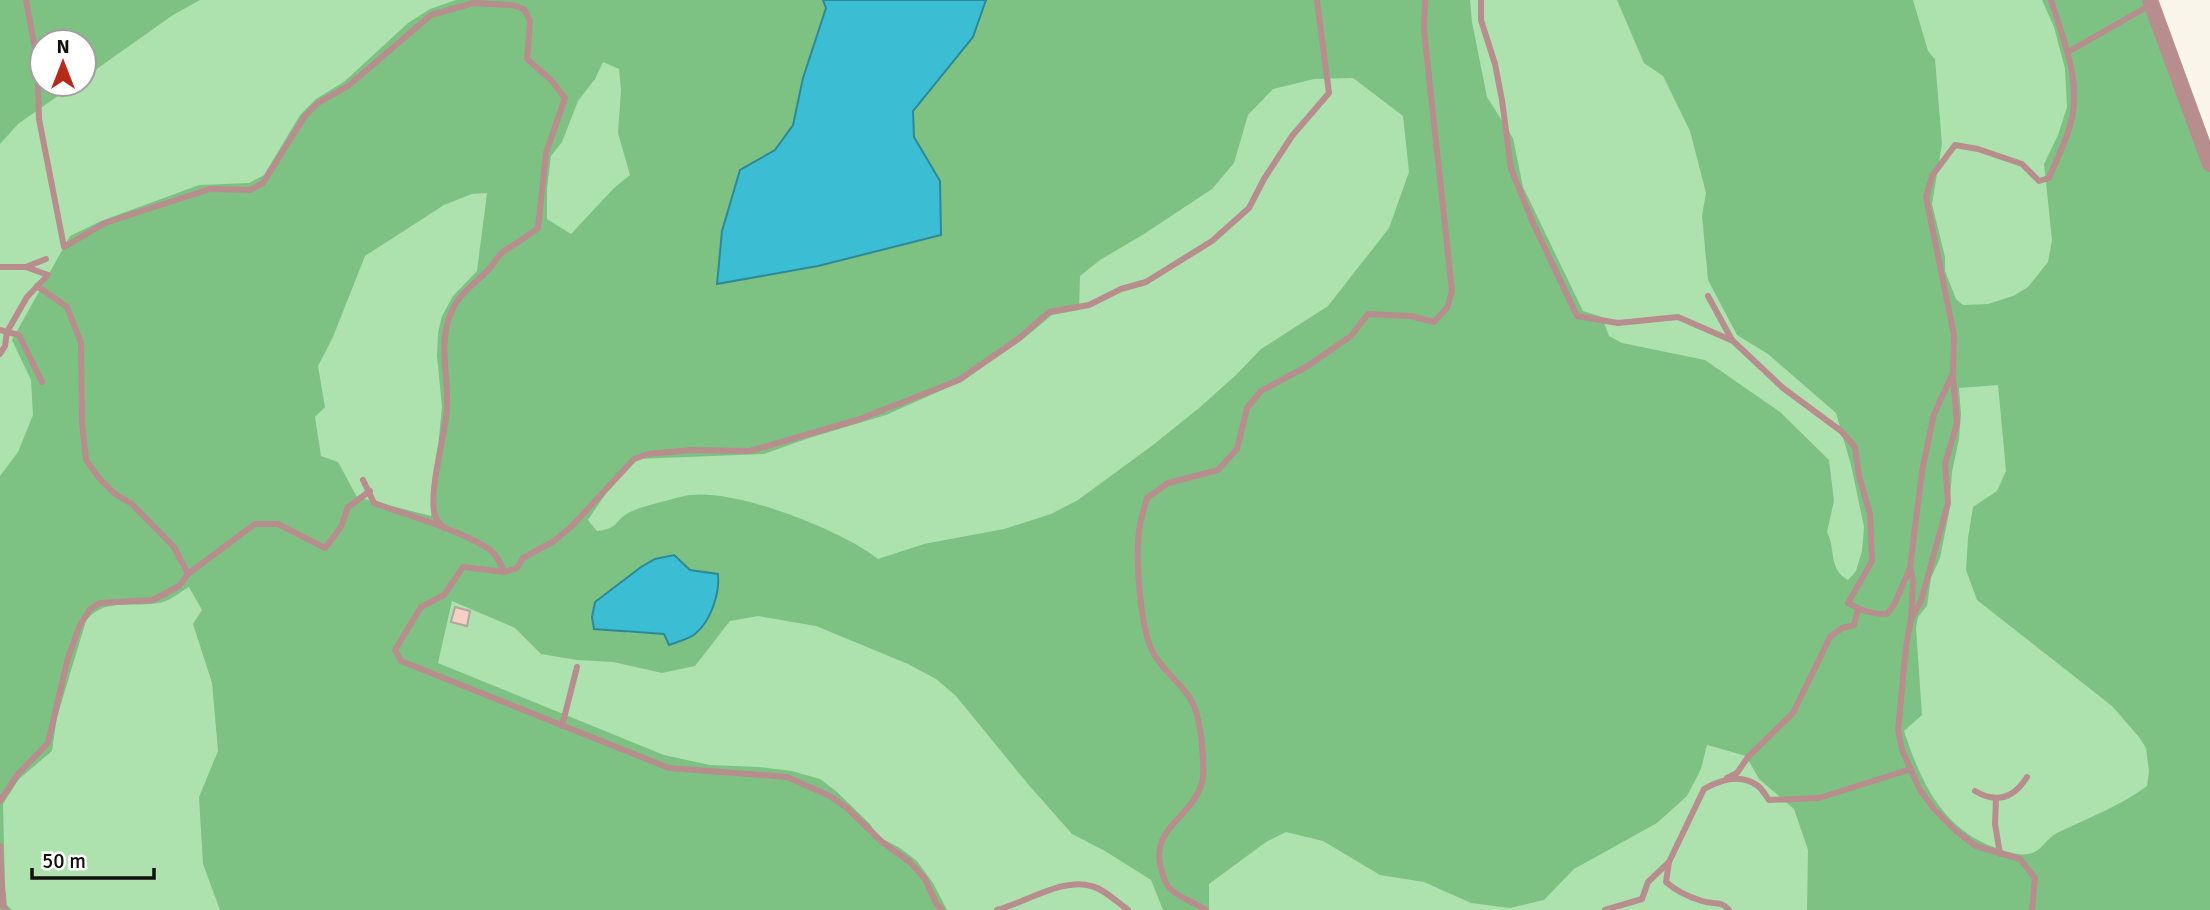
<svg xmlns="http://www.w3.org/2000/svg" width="2210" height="910" viewBox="0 0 2210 910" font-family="Signika,sans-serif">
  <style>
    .green { fill: #ade2af; fill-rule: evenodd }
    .forest { fill: #7ec283; fill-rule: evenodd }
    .water { fill: #3bbdd3; stroke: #2e8997; stroke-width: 2 }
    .building { fill: #f6d0c4; stroke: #b1a5a1; stroke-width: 2 }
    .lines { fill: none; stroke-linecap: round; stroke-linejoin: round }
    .service { stroke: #b78d8e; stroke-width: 6 }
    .tertiary { stroke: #b78d8e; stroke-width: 16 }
  </style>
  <rect width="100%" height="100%" fill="#faf5ea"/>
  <path class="green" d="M0,0H2127L2202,713L2182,910H0ZM42,42H84V84H42Z"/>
  <g class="forest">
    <polygon points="0,0 200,0 173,15 84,78 84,42 42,42 42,84 75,84 18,124 0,144"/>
    <path d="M456,0H823L826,8L803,77L793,125L775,150L740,170L718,284L818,266L940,235V181L914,137L913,111L973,37L986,0H1470L1472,22L1487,97L1513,138L1523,187L1583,311L1602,317L1609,336L1622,343L1705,360L1780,412L1829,460L1834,501L1827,532C1836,549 1828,569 1848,580L1856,571L1862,551L1864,527L1851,465L1836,413L1768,354L1737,335L1708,280L1702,216L1706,193L1690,131L1663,76L1644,63L1617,0H1913L1928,51L1935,59L1942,144L1932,204L1945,257V271L1956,299L1963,305L1988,304L2013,296L2028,287L2048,262L2052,240L2044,164L2058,135L2067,107L2065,69L2054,27L2042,0H2157L2210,154V910H1807L1808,850L1794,809L1759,779L1746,756L1707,745L1701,769L1687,796L1657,823L1574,869L1544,900L1510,908L1471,903L1424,882L1380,875L1323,841L1286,832L1266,842L1209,884V910H1163L1151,880L1105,851L1072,834L1027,783L956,696L936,679L908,664L816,626L758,616L730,621L695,666L662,673L613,662L577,660L541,654L515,628L452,601L438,663L664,755L710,765L759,767L792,771L820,779L836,791L870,824L879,837L900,848L917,861L933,883L947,910H220L203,864L199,797L218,751L212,683L193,624L202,610L189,587C179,593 170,601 159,603C133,608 104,597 86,621L57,717L52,751L19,779L3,804L5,886L7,905L12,910H0V476L18,452L33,415L31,380L12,340L70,236L101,221L199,185L249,183L264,175L300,115L316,99L345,81L408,23L430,9ZM603,62L619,69L621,90L618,133L630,175L614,188L571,234L547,219V188L551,156L562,142L578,101L595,79ZM1353,78L1403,116L1409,172L1389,228L1328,306L1261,349L1236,375L1199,408L1153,445L1078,500L1051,514L1004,529L924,544L878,559C842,530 725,483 680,497C666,501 641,506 628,513C613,522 620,528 597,531L588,520L613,483L636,459L764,454L809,438L886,415L960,382L1022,340L1052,315L1079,310L1080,276L1100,260L1144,234L1212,189L1234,163L1248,115L1273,89L1314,79ZM487,193L477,271L453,296L442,316L438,333L437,356L442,407L431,516L357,497L338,462L321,456L315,417L325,407L318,366L333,337L365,256L444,205L472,194ZM1998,385L2006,471L1997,491L1973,507L1968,538L1966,570L1977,600L2112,706L2139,737L2146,748L2149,771L2147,786C2120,806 2088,818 2057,833C2045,839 2042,852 2028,854C2018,856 2005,851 1996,848C1942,829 1921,782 1904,731L1922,715L1916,628L1918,617L1927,606L1931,578L1940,558L1949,513L1952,472L1959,439L1961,414L1959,388ZM655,559L690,570L718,574L664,634L627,633L607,592Z"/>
  </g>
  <g class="water">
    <polygon points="823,0 986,0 973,37 913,111 914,137 940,181 941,235 818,266 717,284 722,231 740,170 775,150 793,125 803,78 826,8"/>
    <path d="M674,555L690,570L718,574C720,593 711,621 695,634C689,639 677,642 669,645L664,634L594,629L592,617L595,602L641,567L655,559Z"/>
  </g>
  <polygon class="building" points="455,607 470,611 467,626 451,622"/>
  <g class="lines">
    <g class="service">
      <path d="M26,0L37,60L39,119L64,247L105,223L182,198L210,189L250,190L263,183L305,116L318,103L348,86L431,15L474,3L512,5L524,9L530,21L527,59L551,80L565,98L546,153L538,228C527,237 514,244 503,252C497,256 494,264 489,269C479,280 464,290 456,303C435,338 449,371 447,409C445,435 428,494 435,515C436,520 441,525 444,528"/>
      <path d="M1481,0V20L1495,64L1502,100L1511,169L1533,223L1577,316L1618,323L1678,317L1733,341L1783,388L1841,431L1855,447L1859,476L1870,514L1872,561L1848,603C1860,610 1873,615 1887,614L1894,605L1910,568L1922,471L1934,414L1953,373L1954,335L1926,197L1932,176L1955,145L1978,149L2022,164L2039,181L2049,178C2059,154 2074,126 2074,100C2075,65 2061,33 2051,0"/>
      <polyline points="2068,52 2152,4"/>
      <polyline points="0,267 26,267 46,259"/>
      <polyline points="26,267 48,275 27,297 7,332 19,335 42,382"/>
      <polyline points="1708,296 1732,340"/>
      <polyline points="0,330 7,332 5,346 0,354"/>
      <path d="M363,480L374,503C409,516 458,529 489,549C497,555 500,563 504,572"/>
      <polyline points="1911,570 1913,581 1911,619 1921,601 1948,503 1945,464 1957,423 1953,377"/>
      <polyline points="188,574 255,524 278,524 325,548 341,527 348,507 370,491"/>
      <polyline points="1911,619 1906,646 1898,730 1902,750 1920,790 1934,809 1956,831 1976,846 2020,859 2035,878 2032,910"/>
      <polyline points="562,726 577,667"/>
      <polyline points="1727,778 1737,773 1748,757 1793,713 1830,637 1842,628 1854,625 1858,609"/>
      <path d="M1975,791C1997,804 2014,798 2027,777"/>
      <polyline points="1996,798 1995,824 2000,854"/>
      <polyline points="0,801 18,774 48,743 68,658 79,627 90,609 100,603 153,600 179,586 188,574 174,547 132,504 115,494 99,478 86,460 82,423 81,343 67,307 37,286"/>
      <polyline points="0,846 3,906 6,910"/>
      <path d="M1669,862L1666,882C1676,891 1689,897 1702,901C1713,905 1721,900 1729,910"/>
      <polyline points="942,910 936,903 925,879 910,862 882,842 847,808 830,796 787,777 669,768 401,661 395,650 421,607 444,595 463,567 504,572 517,568 523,558 554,541 572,526 634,459 648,454 691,450 750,451 860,419 959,380 1018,339 1049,312 1089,305 1121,289 1146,282 1212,241 1249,208 1264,179 1292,136 1329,93 1317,0"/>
      <path d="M997,910C1024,903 1064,877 1091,886C1104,889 1117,902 1128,910"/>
      <path d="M1206,910C1194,902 1179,898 1169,888C1165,883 1163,876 1161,869C1150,827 1190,820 1202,783C1205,772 1202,742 1200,730C1194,689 1178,688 1157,659C1139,636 1135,553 1140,524C1142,515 1145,506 1147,498L1168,483L1218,470L1237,449L1247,408L1261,391L1306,367L1351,336L1368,314L1410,316L1434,322L1447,308L1452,291L1424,30L1425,0"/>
      <path d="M1605,910L1642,899L1648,882L1669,862L1704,789C1720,780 1741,773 1758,786C1762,789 1766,796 1769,800L1819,798L1911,769"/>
    </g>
    <polyline class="tertiary" points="2150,0 2210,164"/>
  </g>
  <g transform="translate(63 63)"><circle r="33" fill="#ffffff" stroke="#a09f9e" stroke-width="2"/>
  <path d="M0-5L12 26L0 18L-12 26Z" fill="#b72a1a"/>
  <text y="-10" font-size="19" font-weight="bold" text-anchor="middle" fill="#11100c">N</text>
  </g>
  <path d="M32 868v10h122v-10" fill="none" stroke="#11100c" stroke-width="3.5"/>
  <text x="42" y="868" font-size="21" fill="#11100c" stroke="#ffffff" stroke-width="5" paint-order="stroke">50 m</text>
</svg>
